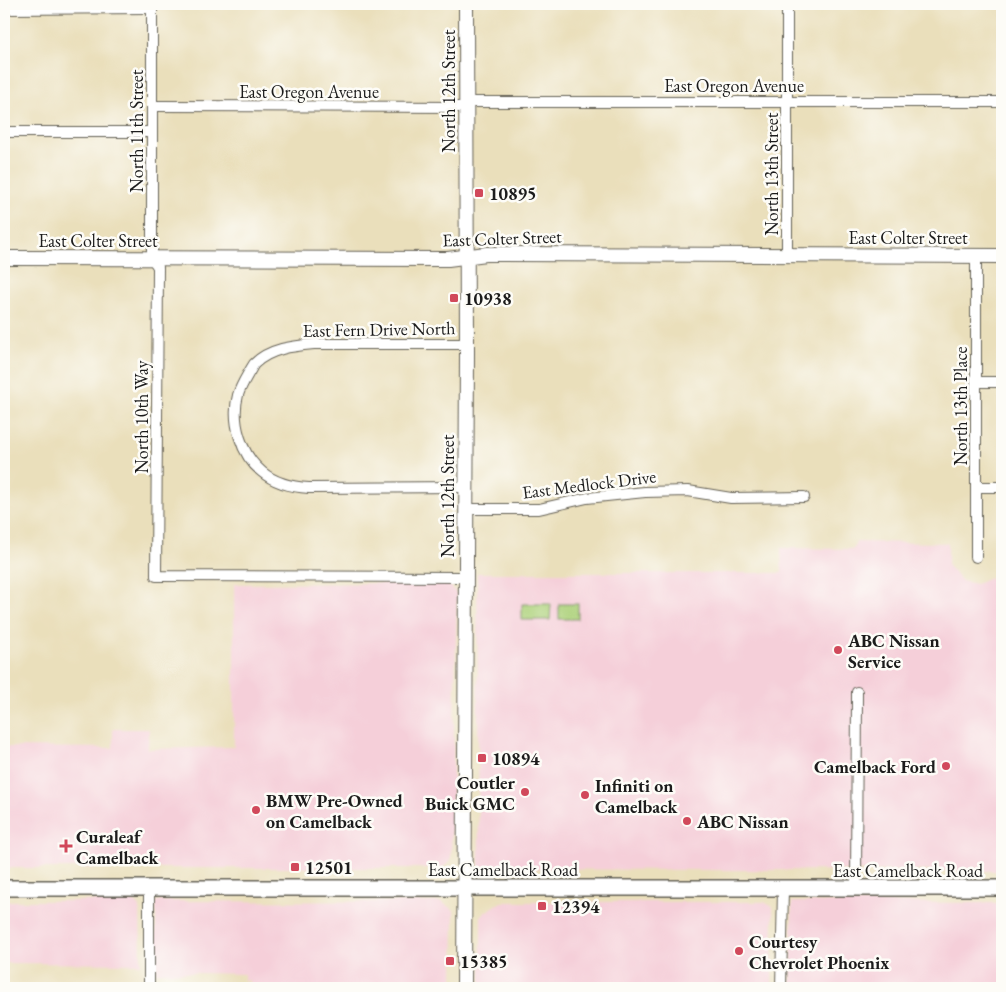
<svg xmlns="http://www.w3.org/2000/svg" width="1006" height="992" viewBox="0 0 1006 992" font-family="'EB Garamond',serif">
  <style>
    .built { fill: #f5cfd9 }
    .green { fill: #add27c; stroke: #64774c }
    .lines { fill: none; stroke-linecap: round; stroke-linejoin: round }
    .street-casing { stroke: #646054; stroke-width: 12 }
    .secondary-casing { stroke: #646054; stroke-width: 16 }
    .primary-casing { stroke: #646054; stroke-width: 18 }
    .street { stroke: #fff; stroke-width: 10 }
    .secondary { stroke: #fff; stroke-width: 14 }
    .primary { stroke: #fff; stroke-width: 15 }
    .poi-dot { fill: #d1495b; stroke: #fdfcf7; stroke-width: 2 }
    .labels { text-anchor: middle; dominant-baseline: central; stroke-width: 5; stroke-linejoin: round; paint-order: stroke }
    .street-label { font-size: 18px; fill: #1c1c1c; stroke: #fdfcf7 }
    .poi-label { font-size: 18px; font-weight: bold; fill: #1c1c1c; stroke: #fdfcf7; text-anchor: start }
  </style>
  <rect width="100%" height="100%" fill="#fdfcf7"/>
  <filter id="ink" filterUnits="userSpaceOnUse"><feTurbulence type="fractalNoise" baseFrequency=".02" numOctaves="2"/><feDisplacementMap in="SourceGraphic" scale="10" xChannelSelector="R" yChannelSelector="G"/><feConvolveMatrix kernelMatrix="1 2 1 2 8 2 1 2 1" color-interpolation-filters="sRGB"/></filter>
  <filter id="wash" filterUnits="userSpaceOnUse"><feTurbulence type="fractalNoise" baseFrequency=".0096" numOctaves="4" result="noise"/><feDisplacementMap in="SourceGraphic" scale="20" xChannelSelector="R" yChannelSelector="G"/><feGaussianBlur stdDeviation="1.12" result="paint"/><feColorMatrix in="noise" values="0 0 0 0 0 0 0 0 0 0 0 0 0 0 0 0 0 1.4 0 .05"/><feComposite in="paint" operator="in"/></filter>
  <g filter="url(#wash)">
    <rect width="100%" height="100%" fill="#eadfbb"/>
    <g class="built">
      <polygon points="856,542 948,543 948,566 962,581 976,584 994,576 1001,566 1001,553 999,544 1002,544 1002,871 479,869 477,573 782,573 781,548 854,549"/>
      <polygon points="448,583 457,594 451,861 442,868 4,868 4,747 113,748 113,729 149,729 148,749 234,747 234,584"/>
      <polygon points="4,901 134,901 140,907 141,964 4,963"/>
      <polygon points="156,901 441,902 454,910 453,988 249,988 249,980 244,981 244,974 156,972"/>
      <polygon points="501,902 764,902 773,907 772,988 481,988 481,915"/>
      <polygon points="792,902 1002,903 1002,988 791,988"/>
    </g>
    <g class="green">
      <polygon points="522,604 551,604 550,620 522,620"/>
      <rect x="559" y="604" width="19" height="15"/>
    </g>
  </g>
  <g filter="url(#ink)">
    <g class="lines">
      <g class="street-casing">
        <g id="street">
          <polyline points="152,4 152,258 158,267 156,576 465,577"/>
          <polyline points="787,4 787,255"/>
          <polyline points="4,9 152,8"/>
          <polyline points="466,102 1002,102"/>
          <polyline points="152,106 466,107"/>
          <polyline points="4,132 152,132"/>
          <polyline points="976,382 1002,382"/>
          <path d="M466,487L309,488C292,487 275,483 262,472C241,455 231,421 238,395C240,388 244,381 248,374C250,371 252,367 254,364C270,348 294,346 315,344H467"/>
          <polyline points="976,487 1002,487"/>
          <polyline points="466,509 539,509 587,498 645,492 688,491 731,498 804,497"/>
          <polyline points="976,557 976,256"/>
          <polyline points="856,888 857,692"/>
          <polyline points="149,988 149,888"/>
          <polyline points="781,988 783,888"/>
        </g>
      </g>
      <g class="secondary-casing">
        <g id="secondary">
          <polyline points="4,258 448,259 486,254 1002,256"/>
          <polyline points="464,988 467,352 466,4"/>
        </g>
      </g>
      <g class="primary-casing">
        <polyline id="primary" points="4,888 1002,888"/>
      </g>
      <use href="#street" class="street"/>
      <use href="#secondary" class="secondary"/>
      <use href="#primary" class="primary"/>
    </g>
  </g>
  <g class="poi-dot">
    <rect x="474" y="188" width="10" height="10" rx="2.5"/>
    <rect x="449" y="293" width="10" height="10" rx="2.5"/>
    <circle cx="838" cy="650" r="5"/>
    <rect x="477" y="753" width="10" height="10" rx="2.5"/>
    <circle cx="946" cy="766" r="5"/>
    <circle cx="525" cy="792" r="5"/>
    <circle cx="585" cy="795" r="5"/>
    <circle cx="256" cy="810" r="5"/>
    <circle cx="687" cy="821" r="5"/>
    <path d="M63.5 838.5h5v5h5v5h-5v5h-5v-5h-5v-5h5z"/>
    <rect x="290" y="862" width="10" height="10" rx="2.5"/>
    <rect x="537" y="901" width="10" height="10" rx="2.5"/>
    <circle cx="739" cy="951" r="5"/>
    <rect x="445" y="956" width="10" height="10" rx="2.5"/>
  </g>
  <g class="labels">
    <g class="street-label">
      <text x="734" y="85">East Oregon Avenue</text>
      <text x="309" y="91">East Oregon Avenue</text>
      <text transform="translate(448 91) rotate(-90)">North 12th Street</text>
      <text transform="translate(136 131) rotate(-90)">North 11th Street</text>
      <text transform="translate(771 174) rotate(-90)">North 13th Street</text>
      <text x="908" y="237">East Colter Street</text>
      <text transform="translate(502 238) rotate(-2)">East Colter Street</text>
      <text x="98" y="240">East Colter Street</text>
      <text transform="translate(379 329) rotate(-1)">East Fern Drive North</text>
      <text transform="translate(960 406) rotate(-90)">North 13th Place</text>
      <text transform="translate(141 417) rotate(-90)">North 10th Way</text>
      <text transform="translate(589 484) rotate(-7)">East Medlock Drive</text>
      <text transform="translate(447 496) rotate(-90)">North 12th Street</text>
      <text x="503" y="869">East Camelback Road</text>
      <text x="908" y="870">East Camelback Road</text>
    </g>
    <g class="poi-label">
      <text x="489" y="193">10895</text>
      <text x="464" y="298">10938</text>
      <text x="848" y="640">ABC Nissan<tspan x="848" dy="21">Service</tspan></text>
      <text x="492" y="758">10894</text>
      <text x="936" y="766" text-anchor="end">Camelback Ford</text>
      <text x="515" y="782" text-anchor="end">Coutler<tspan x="515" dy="21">Buick GMC</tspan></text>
      <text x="595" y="785">Infiniti on<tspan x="595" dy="21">Camelback</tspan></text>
      <text x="266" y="800">BMW Pre-Owned<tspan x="266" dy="21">on Camelback</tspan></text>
      <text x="697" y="821">ABC Nissan</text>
      <text x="76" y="836">Curaleaf<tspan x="76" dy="21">Camelback</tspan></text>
      <text x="305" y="867">12501</text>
      <text x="552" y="906">12394</text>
      <text x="749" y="941">Courtesy<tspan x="749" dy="21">Chevrolet Phoenix</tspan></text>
      <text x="460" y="961">15385</text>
    </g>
  </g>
  <rect width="1006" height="992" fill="none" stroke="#fdfcf7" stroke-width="20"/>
</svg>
